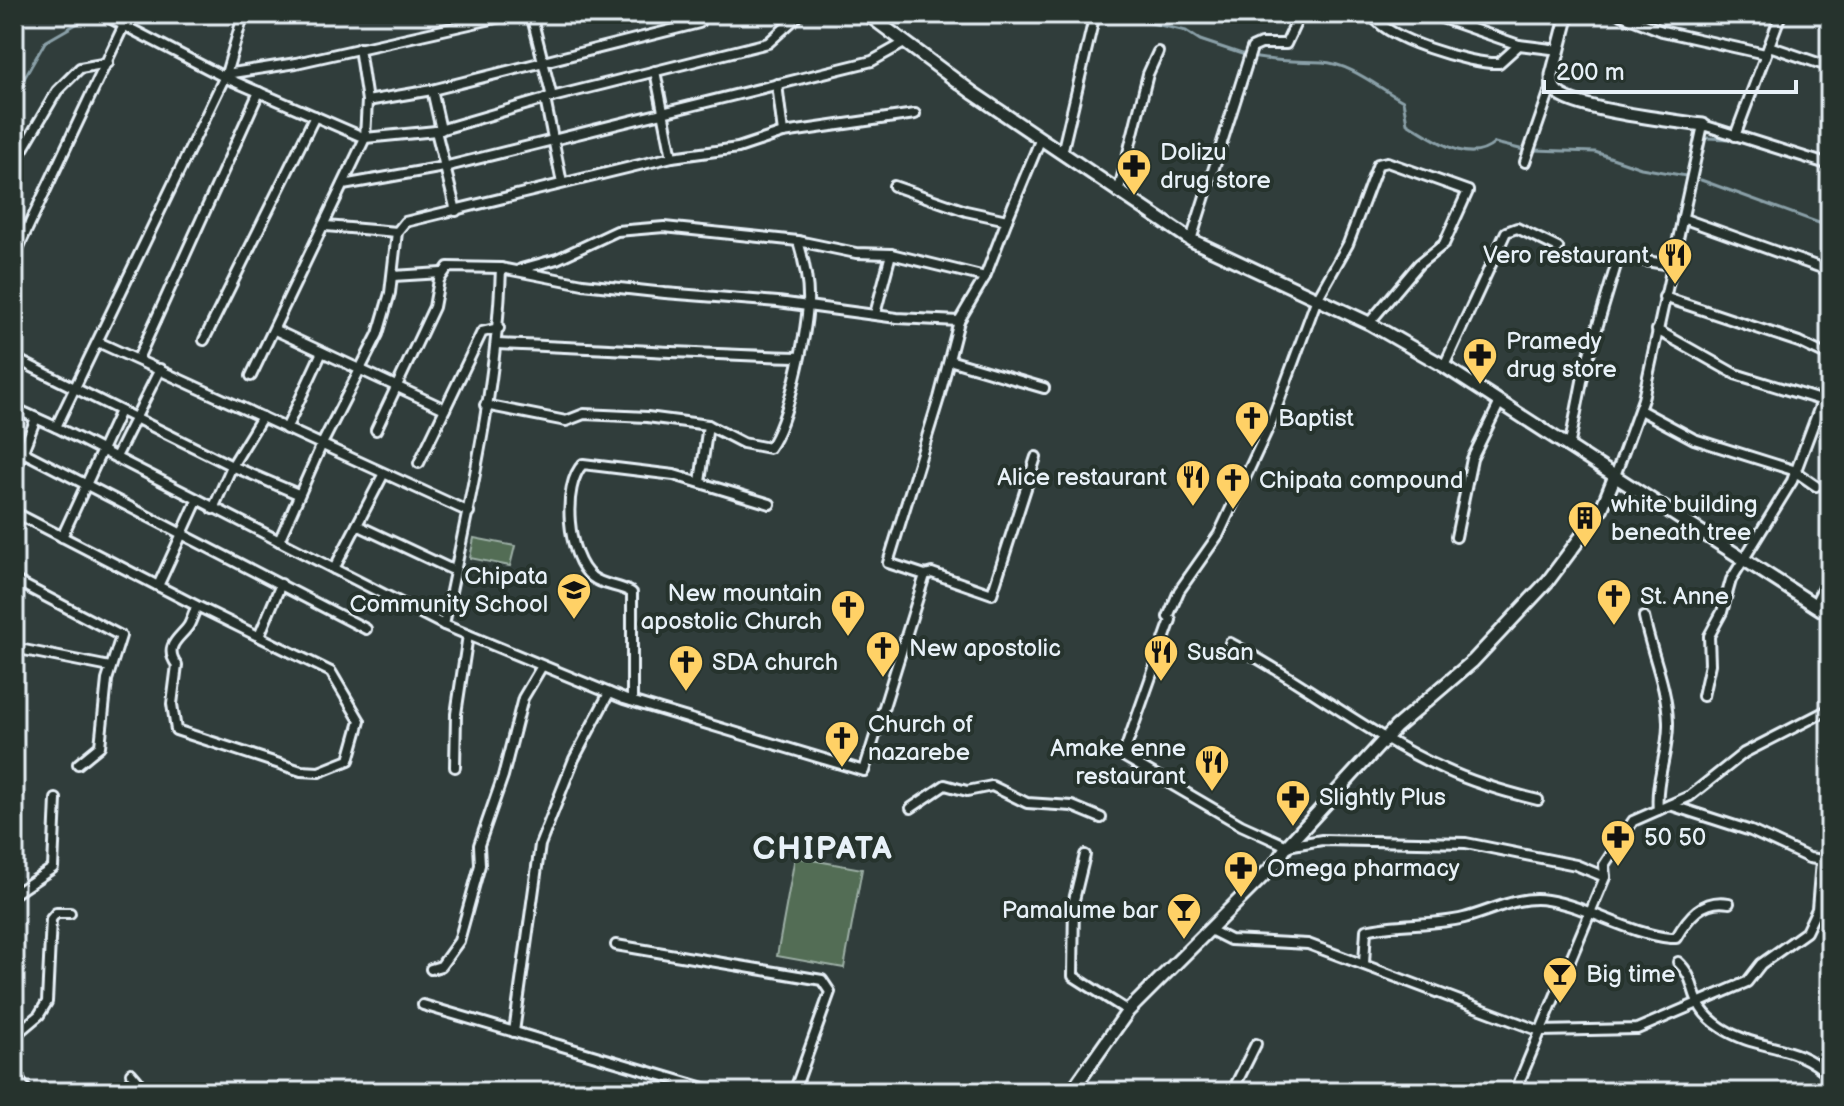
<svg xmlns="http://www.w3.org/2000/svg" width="1844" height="1106" viewBox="0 0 1844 1106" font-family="'Balsamiq Sans',sans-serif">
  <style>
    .green { fill: #526d54; stroke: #9dafa6; stroke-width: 2 }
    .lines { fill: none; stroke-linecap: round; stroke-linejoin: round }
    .stream { stroke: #8aa0a8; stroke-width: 3 }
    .street-casing { stroke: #e8f1f8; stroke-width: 14 }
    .secondary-casing { stroke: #e8f1f8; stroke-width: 17 }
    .street { stroke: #26332d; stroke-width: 8 }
    .secondary { stroke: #26332d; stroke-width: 11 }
    .labels { text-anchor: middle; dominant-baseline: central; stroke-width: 8; stroke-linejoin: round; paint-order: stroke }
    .poi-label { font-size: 24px; fill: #e8f1f8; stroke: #26332d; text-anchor: start }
    .district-label { font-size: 32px; font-weight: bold; letter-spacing: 2px; fill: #e8f1f8; stroke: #26332d }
  </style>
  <rect width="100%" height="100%" fill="#303d3b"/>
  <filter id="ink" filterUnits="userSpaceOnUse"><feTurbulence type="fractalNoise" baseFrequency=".0125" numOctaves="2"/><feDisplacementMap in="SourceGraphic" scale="16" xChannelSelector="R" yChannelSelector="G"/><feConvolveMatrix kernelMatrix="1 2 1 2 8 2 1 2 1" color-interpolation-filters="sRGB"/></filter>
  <g filter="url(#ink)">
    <g class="green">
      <polygon points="474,538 515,546 510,566 470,558"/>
      <polygon points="795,857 862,869 844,968 777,956"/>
    </g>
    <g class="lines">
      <g class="stream">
        <polyline points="1111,14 1186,31 1200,40 1245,55"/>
        <path d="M1251,57C1277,62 1296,61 1322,62C1349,63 1379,88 1403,101L1407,123C1433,138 1468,167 1495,143L1524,150"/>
        <polyline points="14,96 45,42 92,15"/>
        <polyline points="1707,138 1730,139 1830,169"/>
        <polyline points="1534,150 1595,152 1641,168 1686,176"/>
        <polyline points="1701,180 1830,227"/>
      </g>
      <g class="street-casing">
        <g id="street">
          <polyline points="102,14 224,77 365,138 436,131 552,97 768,43 800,14"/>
          <polyline points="249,14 241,23 226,74 56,427 444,625 624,699 864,771 925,575 888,563 939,398 959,321 985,277 1007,220 966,211 894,186"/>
          <polyline points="531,14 552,97"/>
          <path d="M1372,14C1382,38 1472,65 1499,63L1519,45L1559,50"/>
          <polyline points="1430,14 1519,45"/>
          <polyline points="1619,14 1662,31 1765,54"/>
          <polyline points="884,26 891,14"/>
          <polyline points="1769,46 1830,67"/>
          <polyline points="655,71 672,157"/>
          <polyline points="226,74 296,63 514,14"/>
          <polyline points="777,84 783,133"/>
          <polyline points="545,99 562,183"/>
          <polyline points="367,101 432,90"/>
          <polyline points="441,130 432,90 699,23"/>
          <polyline points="436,131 456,211"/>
          <polyline points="1735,136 1781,14"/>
          <polyline points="1062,153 1095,14"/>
          <polyline points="1525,162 1552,84"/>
          <polyline points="14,164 57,91 80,68 108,63"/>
          <polyline points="343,185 444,167 872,61 906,42"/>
          <polyline points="1118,193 1148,74 1158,52"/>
          <polyline points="1682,218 1830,271"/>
          <polyline points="1007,220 1041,138"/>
          <polyline points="326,226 397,232"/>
          <polyline points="1191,240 1252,48 1261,44 1286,44 1300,14"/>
          <polyline points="14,257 124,25"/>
          <polyline points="521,269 557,259 617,231 664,227 798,241 856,253 891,254 985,277"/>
          <polyline points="393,276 442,273"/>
          <polyline points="1664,297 1799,342 1830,357"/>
          <polyline points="875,314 891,254"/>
          <polyline points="1369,323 1419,264 1444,244 1468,191 1387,162 1378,164 1348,244 1316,301 1272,420 1219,534 1179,591 1168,617 1171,620 1123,756 1241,825 1287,846 1322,840 1466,843 1576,865 1605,877"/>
          <polyline points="275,330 445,409"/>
          <polyline points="1657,330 1735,374 1830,403"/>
          <polyline points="204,340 315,116"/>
          <polyline points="98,342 469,512"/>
          <path d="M497,344C598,348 697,354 798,357"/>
          <polyline points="14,358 232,466 298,494"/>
          <polyline points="138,359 259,92"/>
          <polyline points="949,360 1044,388"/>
          <polyline points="1444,366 1506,232 1517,228 1558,248"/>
          <polyline points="251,376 365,138 367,101 359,48"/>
          <path d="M485,405L566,421L584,414L647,417L708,425L743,443L769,448C788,423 806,337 808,303C809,282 804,261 798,241"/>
          <polyline points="14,408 56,427"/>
          <polyline points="1640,410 1694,439 1793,470 1816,486"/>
          <polyline points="286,429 322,352"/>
          <polyline points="376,430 434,307 439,280 448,267 501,268 583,284 665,293 778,302 897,318 959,321"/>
          <polyline points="1569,448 1584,371 1617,262 1623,257 1670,265"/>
          <polyline points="23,452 366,629"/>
          <polyline points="116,457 160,369"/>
          <polyline points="419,463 482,332 499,328"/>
          <polyline points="14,474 36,418"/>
          <polyline points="1615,476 1643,399 1703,125 1830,165"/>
          <polyline points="700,482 708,425"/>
          <polyline points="213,509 232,466 262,417"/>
          <path d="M14,512L197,606C194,612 192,619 189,625C182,637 162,645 177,665L172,704L176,730L301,771L319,772L349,760L360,721L331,672L197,606"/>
          <polyline points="357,525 455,571"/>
          <polyline points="62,537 120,411"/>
          <polyline points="1456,537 1472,459 1499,404"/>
          <polyline points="279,541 322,444 378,334 390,293 397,232 405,222 672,157 738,148 783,133 915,114"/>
          <polyline points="334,569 383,475"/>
          <polyline points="925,575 932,573 992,594 1036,457"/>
          <polyline points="14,580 121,636 107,680 100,746 78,764"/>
          <polyline points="158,586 197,501"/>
          <polyline points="1814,606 1830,574"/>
          <path d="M1644,617C1651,652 1667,686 1668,722C1669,752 1655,779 1658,810"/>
          <path d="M444,625C468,507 497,389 501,268"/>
          <polyline points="260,634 281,584"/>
          <path d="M1230,643C1303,681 1368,735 1444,769C1474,783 1505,792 1538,800"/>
          <polyline points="14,648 110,667"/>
          <polyline points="1703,696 1710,664 1709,636 1722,612 1731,580 1792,481 1822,401"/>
          <path d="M632,701V593C621,585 603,586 592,577C567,557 561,486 583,464L674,475L770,504"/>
          <polyline points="455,767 456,714 468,635"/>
          <polyline points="1670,805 1751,831 1809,858 1830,861"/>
          <polyline points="911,808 945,785 967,791 992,786 1027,803 1072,806 1101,818"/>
          <polyline points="1085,855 1074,900 1073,976 1128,1011"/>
          <polyline points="14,894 53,868 56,799"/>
          <polyline points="1210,930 1230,940 1308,944 1540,1031 1637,1029 1747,982 1761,964 1806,932 1817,909 1821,861"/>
          <polyline points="616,945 822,980 830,992 794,1092"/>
          <path d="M1678,962C1701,983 1685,1004 1722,1028C1758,1052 1794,1041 1830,1076"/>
          <path d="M1364,963L1366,930C1398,922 1432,926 1464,918C1492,911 1518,895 1547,900C1590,907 1628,934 1671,938H1676C1688,917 1703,898 1729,903"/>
          <polyline points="431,969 441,966 459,941 480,865 479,845 503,776 523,698 542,666"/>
          <polyline points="423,1005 718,1092"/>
          <polyline points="514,1032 540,845 574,759 609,693"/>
          <polyline points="14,1036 39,1015 47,1002 51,919 56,913 70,913"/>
          <polyline points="131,1073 137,1080 134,1086 137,1092"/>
          <polyline points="1232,1092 1256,1044"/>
          <polyline points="1515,1092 1605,877 1604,865 1633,821 1690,796 1744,753 1830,709"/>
        </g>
      </g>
      <g class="secondary-casing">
        <g id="secondary">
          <polyline points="867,14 973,93 1191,240 1369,323 1444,366 1830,615"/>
          <path d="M1568,14L1552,75C1552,82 1552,87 1557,92C1573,110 1675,121 1703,125"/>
          <polyline points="14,1076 26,1092"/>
          <polyline points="1071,1092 1128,1011 1275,864 1287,846 1396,727 1473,661 1548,581 1601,510 1615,476"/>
        </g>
      </g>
      <use href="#street" class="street"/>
      <use href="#secondary" class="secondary"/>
    </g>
  </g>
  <defs>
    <g id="pharmacy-pin" transform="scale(1.8)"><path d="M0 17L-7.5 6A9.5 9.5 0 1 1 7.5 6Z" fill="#ffd166" stroke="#26332d"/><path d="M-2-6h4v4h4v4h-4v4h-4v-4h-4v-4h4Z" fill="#111"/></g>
    <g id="restaurant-pin" transform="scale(1.8)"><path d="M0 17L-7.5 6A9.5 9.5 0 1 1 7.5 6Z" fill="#ffd166" stroke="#26332d"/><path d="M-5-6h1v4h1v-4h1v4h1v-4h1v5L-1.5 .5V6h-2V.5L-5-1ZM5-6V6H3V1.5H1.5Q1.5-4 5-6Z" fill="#111"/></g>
    <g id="church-pin" transform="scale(1.8)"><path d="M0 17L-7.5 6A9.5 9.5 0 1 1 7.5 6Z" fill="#ffd166" stroke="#26332d"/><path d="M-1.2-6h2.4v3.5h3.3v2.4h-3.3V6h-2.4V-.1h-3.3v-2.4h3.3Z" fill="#111"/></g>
    <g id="building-pin" transform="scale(1.8)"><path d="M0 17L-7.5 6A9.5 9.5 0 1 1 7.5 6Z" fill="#ffd166" stroke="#26332d"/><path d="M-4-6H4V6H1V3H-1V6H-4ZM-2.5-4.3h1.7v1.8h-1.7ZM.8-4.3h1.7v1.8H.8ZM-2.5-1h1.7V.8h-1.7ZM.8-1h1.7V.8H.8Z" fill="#111"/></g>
    <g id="school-pin" transform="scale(1.8)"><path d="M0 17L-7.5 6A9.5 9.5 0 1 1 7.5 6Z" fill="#ffd166" stroke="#26332d"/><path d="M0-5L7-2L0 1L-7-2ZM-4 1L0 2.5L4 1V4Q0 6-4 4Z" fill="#111"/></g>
    <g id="bar-pin" transform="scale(1.8)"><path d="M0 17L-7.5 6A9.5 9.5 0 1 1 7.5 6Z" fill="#ffd166" stroke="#26332d"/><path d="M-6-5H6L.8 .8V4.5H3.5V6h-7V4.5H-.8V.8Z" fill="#111"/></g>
  </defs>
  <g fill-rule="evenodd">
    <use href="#pharmacy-pin" x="1134" y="166"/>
    <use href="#restaurant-pin" x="1675" y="255"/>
    <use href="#pharmacy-pin" x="1480" y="355"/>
    <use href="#church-pin" x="1252" y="418"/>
    <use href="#restaurant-pin" x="1193" y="477"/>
    <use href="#church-pin" x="1233" y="480"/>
    <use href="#building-pin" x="1585" y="518"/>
    <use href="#school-pin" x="574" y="590"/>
    <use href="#church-pin" x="1614" y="596"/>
    <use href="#church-pin" x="848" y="607"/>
    <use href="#church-pin" x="883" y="648"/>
    <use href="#restaurant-pin" x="1161" y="652"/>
    <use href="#church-pin" x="686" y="662"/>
    <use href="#church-pin" x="842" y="738"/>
    <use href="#restaurant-pin" x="1212" y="762"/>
    <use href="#pharmacy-pin" x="1293" y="797"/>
    <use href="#pharmacy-pin" x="1618" y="837"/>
    <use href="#pharmacy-pin" x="1241" y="868"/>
    <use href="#bar-pin" x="1184" y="910"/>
    <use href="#bar-pin" x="1560" y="974"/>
  </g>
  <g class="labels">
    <g class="poi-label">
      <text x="1160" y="152">Dolizu<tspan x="1160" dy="28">drug store</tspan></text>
      <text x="1649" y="255" text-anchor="end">Vero restaurant</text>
      <text x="1506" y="341">Pramedy<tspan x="1506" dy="28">drug store</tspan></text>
      <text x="1278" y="418">Baptist</text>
      <text x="1167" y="477" text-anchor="end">Alice restaurant</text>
      <text x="1259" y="480">Chipata compound</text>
      <text x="1611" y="504">white building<tspan x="1611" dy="28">beneath tree</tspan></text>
      <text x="548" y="576" text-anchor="end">Chipata<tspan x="548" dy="28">Community School</tspan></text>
      <text x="822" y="593" text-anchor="end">New mountain<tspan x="822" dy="28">apostolic Church</tspan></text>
      <text x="1640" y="596">St. Anne</text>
      <text x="909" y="648">New apostolic</text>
      <text x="1187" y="652">Susan</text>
      <text x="712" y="662">SDA church</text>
      <text x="868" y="724">Church of<tspan x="868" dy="28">nazarebe</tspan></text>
      <text x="1186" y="748" text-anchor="end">Amake enne<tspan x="1186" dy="28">restaurant</tspan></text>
      <text x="1319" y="797">Slightly Plus</text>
      <text x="1644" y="837">50 50</text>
      <text x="1267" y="868">Omega pharmacy</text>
      <text x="1158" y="910" text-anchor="end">Pamalume bar</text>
      <text x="1586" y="974">Big time</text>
    </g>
    <g class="district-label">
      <text x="823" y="849">CHIPATA</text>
    </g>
  </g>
  <rect width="1844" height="1106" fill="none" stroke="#26332d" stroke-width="48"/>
  <rect x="24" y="24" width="1796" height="1058" fill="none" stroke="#e8f1f8" stroke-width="3" filter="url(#ink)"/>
  <path d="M1544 80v12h252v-12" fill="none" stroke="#e8f1f8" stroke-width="4"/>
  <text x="1556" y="80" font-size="24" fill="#e8f1f8" stroke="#26332d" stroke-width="6" paint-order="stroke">200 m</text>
</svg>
